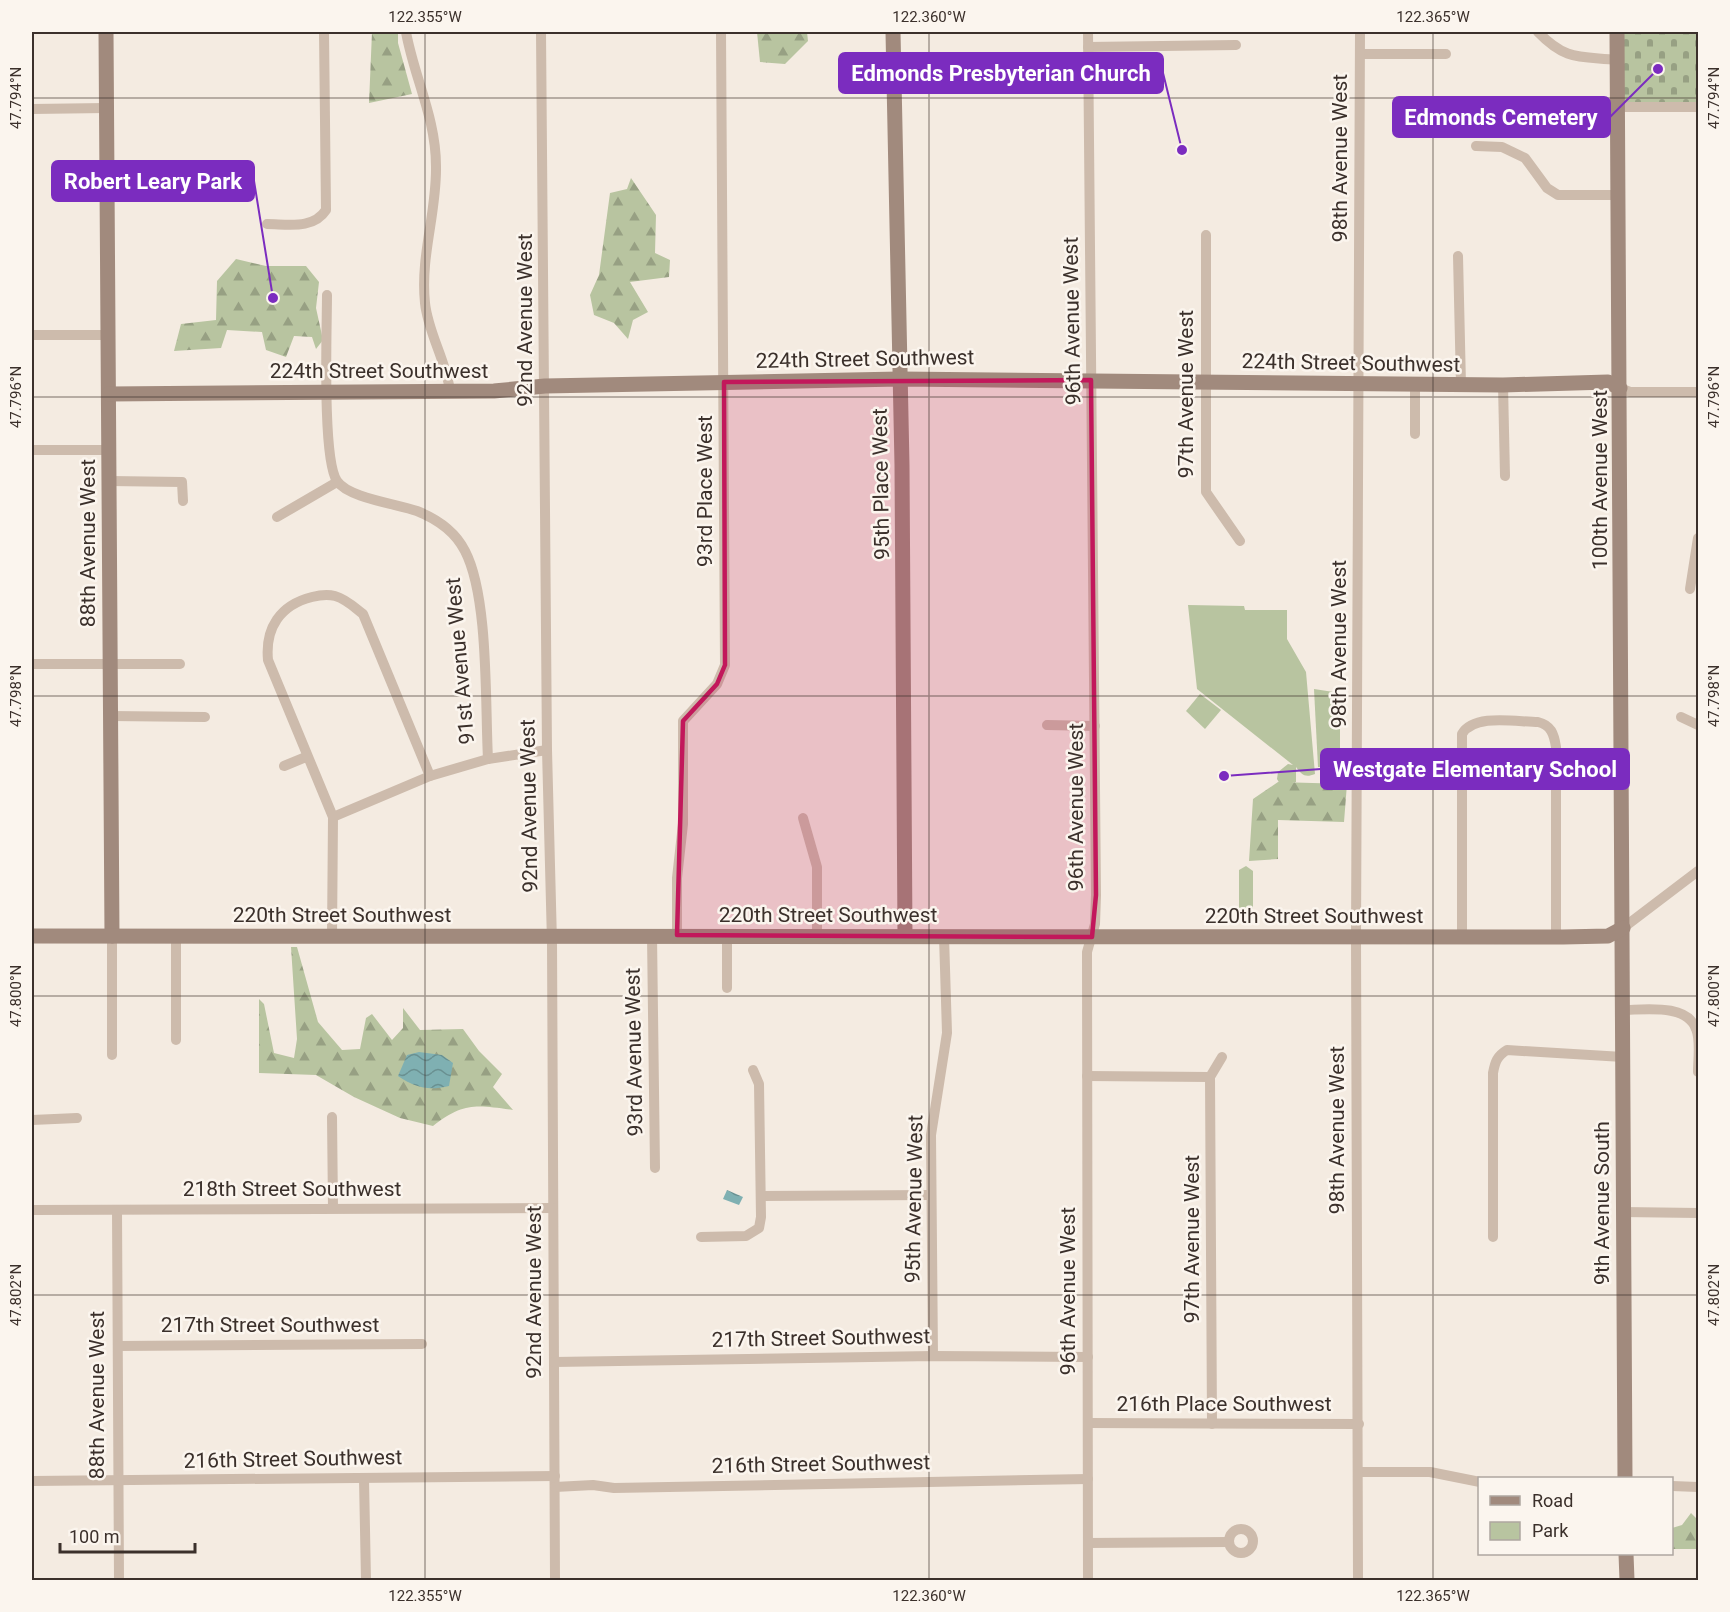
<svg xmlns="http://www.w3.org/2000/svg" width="1730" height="1612" viewBox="0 0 1730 1612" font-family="Roboto,sans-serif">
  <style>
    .green { fill: #b8c4a0 }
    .forest { fill: url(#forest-firs) }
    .cemetery { fill: url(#cemetery-stones) }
    .water { fill: url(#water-waves) }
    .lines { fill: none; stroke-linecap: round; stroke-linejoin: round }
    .street { stroke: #cdbbac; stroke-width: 10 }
    .secondary { stroke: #a18a7d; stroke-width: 15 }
    .marked { fill: #c2185b; fill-opacity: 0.2; stroke: #c2185b; stroke-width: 4.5; stroke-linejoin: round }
    .ticks { fill: none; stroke: #3b302b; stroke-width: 1.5; stroke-opacity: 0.45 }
    .labels { text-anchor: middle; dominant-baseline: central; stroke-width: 5; stroke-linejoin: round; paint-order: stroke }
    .street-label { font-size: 21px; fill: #3b302b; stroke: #fbf5ee }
    .leader { fill: none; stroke: #7b2cbf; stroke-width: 2 }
    .callout-dot { fill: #7b2cbf; stroke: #fbf5ee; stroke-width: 2 }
    .callout { fill: #7b2cbf; stroke: #7b2cbf; stroke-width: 2 }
    .callout-label { font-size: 22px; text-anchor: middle; font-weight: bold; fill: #fff }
    .neatline { fill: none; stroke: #3b302b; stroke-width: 2 }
    .ticks-label { font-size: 15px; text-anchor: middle; fill: #3b302b }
  </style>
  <defs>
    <pattern id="forest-firs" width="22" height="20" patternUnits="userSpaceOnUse" patternTransform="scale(1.5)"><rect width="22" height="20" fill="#b8c4a0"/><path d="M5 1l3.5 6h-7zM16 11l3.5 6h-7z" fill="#97a083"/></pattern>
    <pattern id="cemetery-stones" width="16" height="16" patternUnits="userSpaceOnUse" patternTransform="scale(1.5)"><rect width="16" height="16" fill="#b8c4a0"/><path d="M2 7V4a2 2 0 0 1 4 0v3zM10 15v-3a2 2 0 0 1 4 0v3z" fill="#97a083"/></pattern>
    <pattern id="water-waves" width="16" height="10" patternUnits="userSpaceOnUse" patternTransform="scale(1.5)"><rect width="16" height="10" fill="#7fb0b2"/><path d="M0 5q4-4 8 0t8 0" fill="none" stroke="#699091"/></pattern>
  </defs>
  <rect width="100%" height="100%" fill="#f4ebe1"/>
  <g class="green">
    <path d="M1188,605L1244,606L1245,610H1287V639L1306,672L1315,774C1305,778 1302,775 1296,767V782L1281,786L1277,779L1278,772L1288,764L1293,765L1197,689Z"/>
    <polygon points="1314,689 1340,693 1340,767 1318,767"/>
    <polygon points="1200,694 1221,710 1205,729 1186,711"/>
    <polygon points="1246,866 1253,871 1253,909 1250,911 1239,908 1239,870"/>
  </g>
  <g class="forest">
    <polygon points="372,32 398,32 398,43 412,94 369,103"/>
    <polygon points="757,32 807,32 808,41 785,64 760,62"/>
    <polygon points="631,178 656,215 655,253 670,260 669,277 630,282 648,312 633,320 628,339 614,323 594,315 590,295 599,275 610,193 627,189"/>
    <polygon points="236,259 266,266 306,266 319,282 316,308 323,340 316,349 312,337 294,336 286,357 266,350 262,332 227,330 221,348 174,351 181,324 216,320 217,281"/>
    <polygon points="1278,782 1347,784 1344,822 1278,820 1278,859 1249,861 1253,799"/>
    <path d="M291,947H297L318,1022L342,1050L360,1049L366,1018L372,1014L392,1040L403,1028V1008L420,1030L463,1029L479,1051L502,1074L493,1087L513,1110C476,1105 464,1102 433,1126L400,1118L354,1097L316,1075L259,1073V999L264,1004L274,1053L294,1058L297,1039Z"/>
    <polygon points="1691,1513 1698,1520 1698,1549 1672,1549 1672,1528 1682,1525"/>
  </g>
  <polygon class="cemetery" points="1617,32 1698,32 1698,107 1618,107"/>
  <g class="water">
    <path d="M419,1052L442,1055L453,1063L449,1086C428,1091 416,1088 398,1076L407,1055Z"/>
    <polygon points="727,1190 743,1197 739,1205 723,1199"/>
  </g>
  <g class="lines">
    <g class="street">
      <path d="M406,32C414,77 436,118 436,166C437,212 420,256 425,303C428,333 446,360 450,391"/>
      <polyline points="541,32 547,750 552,942 555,1580"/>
      <path d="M1538,32C1566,61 1579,56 1617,60"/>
      <polyline points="1088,47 1236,45"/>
      <polyline points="1360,54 1446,54"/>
      <polyline points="1618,107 1698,107"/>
      <polyline points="32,109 106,108"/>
      <polyline points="1476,146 1502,147 1525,158 1547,188 1558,195 1619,195"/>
      <path d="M267,224C287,224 313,230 326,210L324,32"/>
      <polyline points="1206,235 1206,492 1240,541"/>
      <polyline points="1458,256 1461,385"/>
      <path d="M327,295C327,328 322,459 337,481C348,498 398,504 417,511C437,519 455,531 465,551C489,597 485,704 488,759"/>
      <polyline points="32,335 108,335"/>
      <polyline points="1415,385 1415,434"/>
      <polyline points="1503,385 1505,476"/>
      <polyline points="1620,388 1630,392 1698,392"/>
      <polyline points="32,450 109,450"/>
      <polyline points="110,481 182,482 183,501"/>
      <polyline points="277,517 337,482"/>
      <polyline points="1690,589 1698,538"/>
      <polyline points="32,664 180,664"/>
      <polyline points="110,716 205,717"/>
      <polyline points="1681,717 1698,725"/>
      <polyline points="1047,725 1095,726"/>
      <polyline points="284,766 306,757"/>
      <polyline points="333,817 430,776 488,759 547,750"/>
      <polyline points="803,818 817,867 817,936"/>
      <polyline points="1623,928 1698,871"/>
      <polyline points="652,935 655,1168"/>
      <polyline points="677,935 677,878 683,824 683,721 717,684 725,665 721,32"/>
      <polyline points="727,935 727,988"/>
      <polyline points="112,936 112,1055"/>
      <polyline points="176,936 176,1040"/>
      <path d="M332,936L333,817L268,660C265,628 280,605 312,597C320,595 327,594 335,596C346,599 354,607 363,614L430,776"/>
      <path d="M1462,937V734C1474,713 1517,722 1538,722C1551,725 1554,734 1556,747V937"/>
      <path d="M1622,1010C1644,1010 1687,1003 1696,1029C1701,1040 1698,1059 1698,1072"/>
      <polyline points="1087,1076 1210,1077"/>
      <polyline points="332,1117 333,1208"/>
      <polyline points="32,1120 77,1118"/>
      <polyline points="761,1196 931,1195"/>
      <polyline points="32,1210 553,1208"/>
      <polyline points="117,1210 119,1580"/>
      <polyline points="1623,1212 1698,1213"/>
      <polyline points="701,1237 746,1236 759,1228 761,1217 759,1084 753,1070"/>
      <path d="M1493,1237V1073C1495,1062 1497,1056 1507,1050L1623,1057"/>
      <polyline points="118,1346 422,1344"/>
      <polyline points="933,1356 931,1135 947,1033 944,936"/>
      <polyline points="554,1362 933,1356 1088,1357"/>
      <polyline points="1088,1423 1359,1424"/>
      <polyline points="1212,1424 1210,1077 1222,1057"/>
      <polyline points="1359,1472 1430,1472 1480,1482"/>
      <polyline points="364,1479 366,1580"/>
      <polyline points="32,1481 555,1476"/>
      <polyline points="1672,1486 1698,1487"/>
      <polyline points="555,1487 593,1485 614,1488 1088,1479"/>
      <circle cx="1241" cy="1541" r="12"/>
      <polyline points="1088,1543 1229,1542"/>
      <polyline points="1088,1580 1087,952 1095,924 1096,895 1088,32"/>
      <polyline points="1358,1580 1356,937 1360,32"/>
    </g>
    <g class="secondary">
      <polyline points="106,32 112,936"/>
      <polyline points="893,32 902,465 905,936"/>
      <polyline points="1617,32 1625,1478"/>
      <polyline points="109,394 494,391 545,386 900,379 1503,385 1608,382 1620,388"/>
      <polyline points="32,936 1563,937 1608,936 1623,928"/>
      <polyline points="1626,1554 1627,1580"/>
    </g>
  </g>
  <path class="marked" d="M1091,380L1096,895L1092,937L677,935L683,721L717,684L725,665L724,382Z"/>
  <path class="ticks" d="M425,32V1580M929,32V1580M1433,32V1580M32,98H1698M32,397H1698M32,696H1698M32,996H1698M32,1295H1698"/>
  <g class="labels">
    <g class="street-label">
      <text transform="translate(1340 158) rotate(-90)">98th Avenue West</text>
      <text transform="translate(525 320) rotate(-90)">92nd Avenue West</text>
      <text transform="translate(1072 321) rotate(-91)">96th Avenue West</text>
      <text transform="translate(865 359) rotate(-1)">224th Street Southwest</text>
      <text transform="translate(1351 363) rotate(1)">224th Street Southwest</text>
      <text x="379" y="371">224th Street Southwest</text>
      <text transform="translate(1186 394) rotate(-90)">97th Avenue West</text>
      <text transform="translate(1600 480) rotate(-90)">100th Avenue West</text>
      <text transform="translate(881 484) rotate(-91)">95th Place West</text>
      <text transform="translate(705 491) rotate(-90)">93rd Place West</text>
      <text transform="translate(88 543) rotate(-90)">88th Avenue West</text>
      <text transform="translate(1339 644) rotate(-90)">98th Avenue West</text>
      <text transform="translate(460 661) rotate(-95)">91st Avenue West</text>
      <text transform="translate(529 806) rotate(-91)">92nd Avenue West</text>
      <text transform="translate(1076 807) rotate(-90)">96th Avenue West</text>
      <text x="342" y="915">220th Street Southwest</text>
      <text x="828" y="915">220th Street Southwest</text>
      <text x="1314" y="916">220th Street Southwest</text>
      <text transform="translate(634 1052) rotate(-91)">93rd Avenue West</text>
      <text transform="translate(1337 1130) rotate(-90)">98th Avenue West</text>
      <text x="292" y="1189">218th Street Southwest</text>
      <text transform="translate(914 1199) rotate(-89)">95th Avenue West</text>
      <text transform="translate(1602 1203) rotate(-90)">9th Avenue South</text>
      <text transform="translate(1192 1239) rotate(-90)">97th Avenue West</text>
      <text transform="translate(1068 1291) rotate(-90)">96th Avenue West</text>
      <text transform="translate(534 1292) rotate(-90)">92nd Avenue West</text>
      <text x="270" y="1325">217th Street Southwest</text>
      <text transform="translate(821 1338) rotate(-1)">217th Street Southwest</text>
      <text transform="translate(97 1395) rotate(-90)">88th Avenue West</text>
      <text x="1224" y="1404">216th Place Southwest</text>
      <text transform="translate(293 1459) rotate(-1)">216th Street Southwest</text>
      <text transform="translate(821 1464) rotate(-1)">216th Street Southwest</text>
    </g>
  </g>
  <path class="leader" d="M1182 150L1163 73M1658 69L1610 117M273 298L254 181M1224 776L1321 769"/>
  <g class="callout-dot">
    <circle cx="1182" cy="150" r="6"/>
    <circle cx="1658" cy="69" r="6"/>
    <circle cx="273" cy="298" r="6"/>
    <circle cx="1224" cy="776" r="6"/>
  </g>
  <g class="callout">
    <rect x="839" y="53" width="324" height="40" rx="6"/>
    <rect x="1393" y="97" width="217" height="40" rx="6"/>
    <rect x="52" y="161" width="202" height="40" rx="6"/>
    <rect x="1321" y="749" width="308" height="40" rx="6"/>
  </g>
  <g class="callout-label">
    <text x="1001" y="81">Edmonds Presbyterian Church</text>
    <text x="1501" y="125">Edmonds Cemetery</text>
    <text x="153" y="189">Robert Leary Park</text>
    <text x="1475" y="777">Westgate Elementary School</text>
  </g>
  <rect width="1730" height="1612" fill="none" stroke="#fbf5ee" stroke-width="66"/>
  <rect x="1478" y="1477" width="195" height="78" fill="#fbf5ee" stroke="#aea6a0" stroke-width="1.5"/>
  <rect x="1490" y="1496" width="30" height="9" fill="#a18a7d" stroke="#aea6a0" stroke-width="1.5"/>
  <text x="1532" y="1507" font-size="18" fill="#3b302b">Road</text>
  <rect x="1490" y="1522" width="30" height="18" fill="#b8c4a0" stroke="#aea6a0" stroke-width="1.5"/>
  <text x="1532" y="1537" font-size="18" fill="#3b302b">Park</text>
  <path d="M60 1543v9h135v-9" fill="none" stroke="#3b302b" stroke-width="3"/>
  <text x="69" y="1543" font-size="18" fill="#3b302b" stroke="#fbf5ee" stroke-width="4.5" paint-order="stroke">100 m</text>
  <rect x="33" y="33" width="1664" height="1546" class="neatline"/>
  <g class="ticks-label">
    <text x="425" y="22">122.355°W</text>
    <text x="929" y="22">122.360°W</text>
    <text x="1433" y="22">122.365°W</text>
    <text transform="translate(1714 98) rotate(-90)" y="5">47.794°N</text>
    <text transform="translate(16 98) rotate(-90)" y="5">47.794°N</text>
    <text transform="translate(1714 397) rotate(-90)" y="5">47.796°N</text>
    <text transform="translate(16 397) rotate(-90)" y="5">47.796°N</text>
    <text transform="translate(1714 696) rotate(-90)" y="5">47.798°N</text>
    <text transform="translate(16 696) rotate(-90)" y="5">47.798°N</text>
    <text transform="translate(1714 996) rotate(-90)" y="5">47.800°N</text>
    <text transform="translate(16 996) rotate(-90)" y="5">47.800°N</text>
    <text transform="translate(1714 1295) rotate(-90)" y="5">47.802°N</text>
    <text transform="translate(16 1295) rotate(-90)" y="5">47.802°N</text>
    <text x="425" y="1601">122.355°W</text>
    <text x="929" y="1601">122.360°W</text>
    <text x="1433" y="1601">122.365°W</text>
  </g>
</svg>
